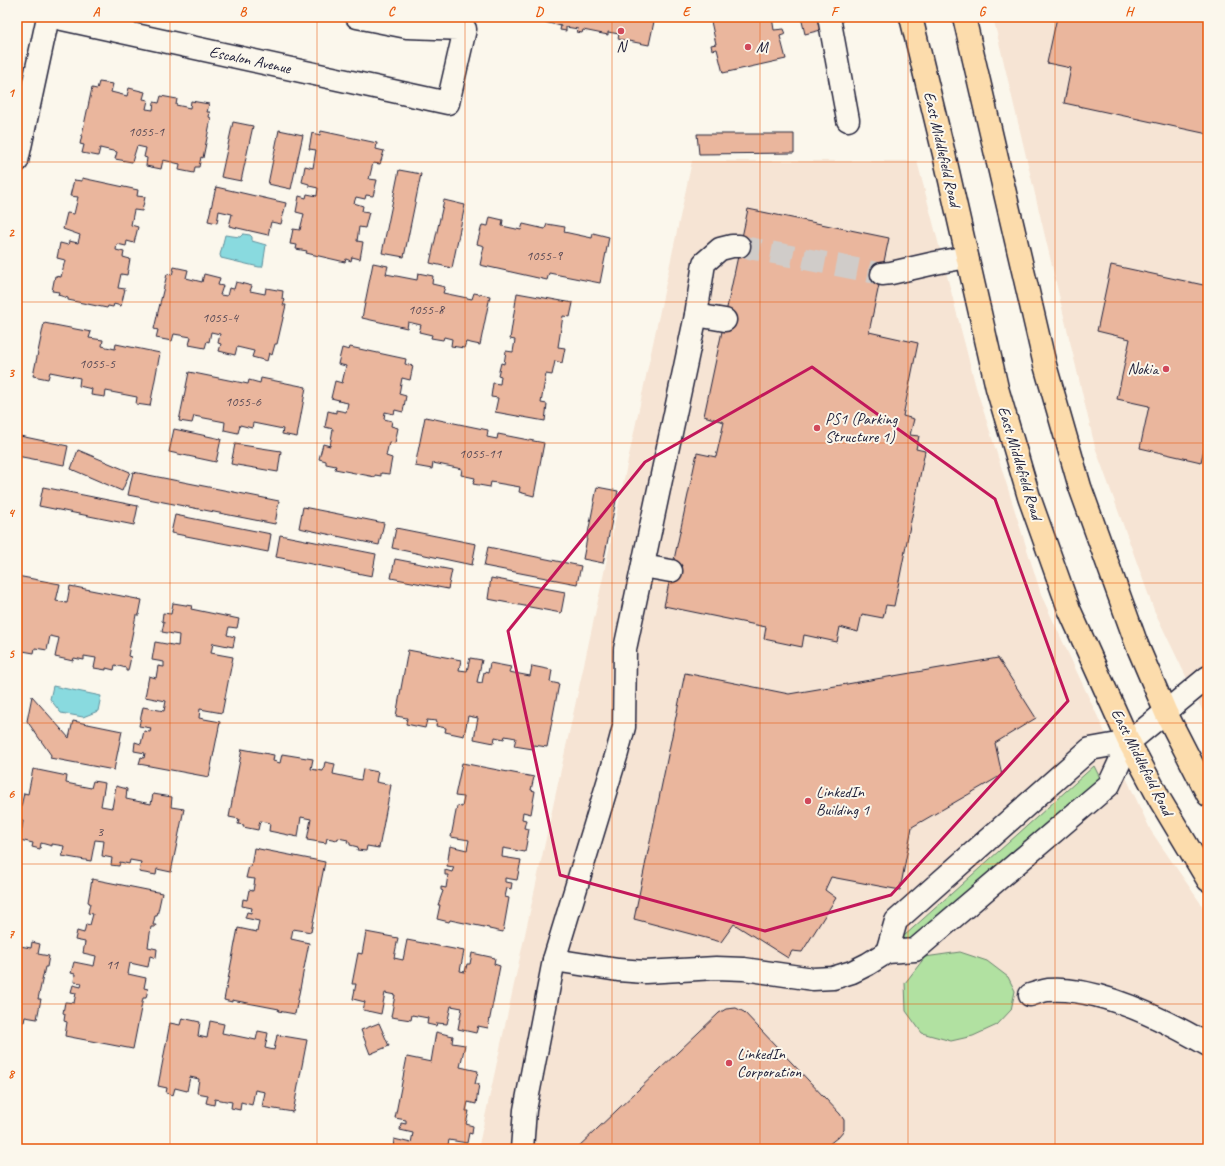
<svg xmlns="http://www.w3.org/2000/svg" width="1225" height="1166" viewBox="0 0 1225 1166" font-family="Caveat,sans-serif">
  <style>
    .built { fill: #f6e4d4 }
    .green { fill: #b1e1a1; stroke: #6a826e }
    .water { fill: #89dadf; stroke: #60909d }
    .building { fill: #eab69d; stroke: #22223b }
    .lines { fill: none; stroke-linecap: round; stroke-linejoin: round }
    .minor-tunnel { stroke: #d0ccc9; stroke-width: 22; stroke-dasharray: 22 11; stroke-linecap: butt }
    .minor-casing { stroke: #22223b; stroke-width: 25 }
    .major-casing { stroke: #22223b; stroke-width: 25 }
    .minor { stroke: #fbf7ec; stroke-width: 22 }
    .major { stroke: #fcdcac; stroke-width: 22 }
    .marked { fill: none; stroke: #c2185b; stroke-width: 3; stroke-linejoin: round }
    .grid { fill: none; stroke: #e8590c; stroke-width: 1; stroke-opacity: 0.55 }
    .poi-dot { fill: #d1495b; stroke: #fbf7ec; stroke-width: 1.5 }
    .labels { text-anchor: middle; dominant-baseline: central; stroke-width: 4; stroke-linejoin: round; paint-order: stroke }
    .number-label { font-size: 14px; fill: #544754 }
    .poi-label { font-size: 16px; fill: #22223b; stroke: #fbf7ec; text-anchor: start }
    .street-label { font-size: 16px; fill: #22223b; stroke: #fbf7ec }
    .neatline { fill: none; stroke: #e8590c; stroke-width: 1.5 }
    .grid-label { font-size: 13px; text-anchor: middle; font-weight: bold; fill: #e8590c }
  </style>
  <rect width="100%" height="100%" fill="#fbf7ec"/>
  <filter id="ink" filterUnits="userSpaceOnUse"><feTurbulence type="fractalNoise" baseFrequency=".025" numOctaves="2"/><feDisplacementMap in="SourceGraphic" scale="8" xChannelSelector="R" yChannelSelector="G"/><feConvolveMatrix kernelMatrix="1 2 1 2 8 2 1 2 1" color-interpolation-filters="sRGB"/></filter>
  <g filter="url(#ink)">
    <g class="built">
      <polygon points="993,17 1208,17 1208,722 1154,610 1095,447"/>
      <polygon points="692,161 917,161 976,387 1042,597 1151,831 1208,914 1208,1149 478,1149 599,596"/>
    </g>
    <g class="green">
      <polygon points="1094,766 1100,778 910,943 903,941 904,936"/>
      <polygon points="960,952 987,961 1008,977 1015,991 1011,1010 997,1025 973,1036 951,1041 922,1033 906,1011 905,983 925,957"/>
    </g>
    <g class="water">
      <polygon points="243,234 250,235 252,237 252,241 266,245 263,265 262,267 259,267 221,258 220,255 225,235 240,237"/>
      <polygon points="53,686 101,696 98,711 83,717 61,713 50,699"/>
    </g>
    <g class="building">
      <polygon points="520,17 525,17 525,21 519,20"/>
      <polygon points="536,17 655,17 649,45 618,39 619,34 608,32 608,35 583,30 582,33 577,32 578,29 566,27 566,31 560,30 561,26 536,20"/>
      <polygon points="710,17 772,17 774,30 784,29 786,34 780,36 786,59 723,73 717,49 712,50 711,45 716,44"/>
      <polygon points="801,17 822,17 825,29 805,34"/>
      <polygon points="1057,17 1208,17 1208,134 1064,103 1071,68 1047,63"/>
      <polygon points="99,82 113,84 111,92 127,96 129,88 145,92 143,99 148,100 146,109 153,110 154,102 159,103 161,96 177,99 176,105 190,108 191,101 209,104 207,112 210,112 209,117 211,118 203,158 201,157 199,167 195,167 194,173 179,170 180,164 163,160 161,169 146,166 147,158 144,157 146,148 137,146 132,162 115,159 117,152 100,148 98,156 82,153 84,145 80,144 92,88 97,89"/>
      <polygon points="233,122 253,126 241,181 221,177"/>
      <polygon points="279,130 303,135 291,189 268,184"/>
      <polygon points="321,131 377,143 376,149 384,151 380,164 373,163 369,179 377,180 373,196 366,195 365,199 356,197 354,203 363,206 362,211 369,212 365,228 359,227 357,241 363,242 360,259 352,257 351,261 346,259 345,262 306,253 307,251 296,249 297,245 290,244 293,229 300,230 304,214 296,212 299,196 306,198 307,194 317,196 318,188 309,186 309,184 302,182 305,166 313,168 316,150 309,149 312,133 320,135"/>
      <polygon points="697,134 794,134 794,153 699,154"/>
      <polygon points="399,170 421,174 404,257 382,253"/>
      <polygon points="82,178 138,190 137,196 145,197 142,211 134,210 131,225 138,227 134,243 127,241 126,246 117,244 116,250 124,252 123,257 130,259 127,275 121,274 118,288 125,289 121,306 114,304 113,307 108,306 107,308 68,300 68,298 58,295 59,292 52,291 55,276 61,277 65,260 57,258 60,243 68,245 69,241 78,243 80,235 63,229 67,213 74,214 78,197 70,196 74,180 82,181"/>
      <polygon points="216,187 286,203 281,224 271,222 268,235 229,226 232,214 219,211 217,223 208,221"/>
      <polygon points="444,200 465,205 452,268 430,263"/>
      <polygon points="748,209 889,238 869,332 918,343 903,416 914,419 910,435 919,436 916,449 925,451 894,606 886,605 883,618 862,614 858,632 840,627 837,642 804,635 802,647 764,639 766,627 664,606 697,453 716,457 724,422 704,416"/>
      <polygon points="490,217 503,220 502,226 521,230 523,224 545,229 547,224 565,227 564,232 592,238 593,233 609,237 600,283 549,273 547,280 480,265 484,246 477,244 482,225 488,226"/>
      <polygon points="373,263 388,266 386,274 417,280 418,273 433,276 432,284 445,287 443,293 472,299 474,293 490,296 480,345 466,342 464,348 451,346 452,339 444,337 443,340 431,338 432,335 419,332 421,325 408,322 407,328 362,318"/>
      <polygon points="1111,265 1208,286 1208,459 1204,449 1201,462 1140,448 1149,406 1117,399 1130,339 1097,331"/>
      <polygon points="174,267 188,270 186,278 202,282 204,274 220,278 218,285 223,286 220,295 227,296 229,288 234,289 236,282 252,286 250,291 265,294 266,288 283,291 282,299 285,300 283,305 286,305 277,344 275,344 272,355 269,353 267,361 252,357 254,351 237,347 235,355 219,351 221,344 218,343 220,334 211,332 209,342 207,341 205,348 189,345 191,337 174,334 172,341 156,338 158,330 154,329 167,274 172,275"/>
      <polygon points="517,293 573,303 570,317 563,316 558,347 565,348 562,363 555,361 552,375 546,374 541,403 547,404 545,421 495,412 498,398 491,397 493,383 500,384 501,376 498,375 501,363 504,364 506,351 513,352 515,340 510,339"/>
      <polygon points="44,323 91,332 89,338 103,340 102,346 115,349 116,344 160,353 150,406 136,404 137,397 106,391 105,397 91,395 92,389 79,386 80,378 50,372 48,379 33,376"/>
      <polygon points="350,347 406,359 405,364 413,366 410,380 402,378 399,394 406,396 403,412 395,410 394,414 385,412 384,419 392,421 391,426 398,428 395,443 389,442 386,456 392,458 389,474 381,473 381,476 375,475 375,477 335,469 336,466 326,464 326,461 319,459 323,444 330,446 333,429 325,427 328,411 336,413 336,410 346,412 348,403 338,401 339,400 331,398 335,381 342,383 346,366 338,364 342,348 349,350"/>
      <polygon points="189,372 248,384 249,380 260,383 261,378 306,387 297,437 282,434 283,429 253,423 252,428 240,425 238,433 224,430 225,422 194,416 192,423 179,421"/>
      <polygon points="425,417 488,430 487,437 497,439 498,434 544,443 534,496 519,492 520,487 491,482 490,487 473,484 475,478 461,475 462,469 433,463 432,469 415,466"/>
      <polygon points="174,429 221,439 216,462 169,452"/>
      <polygon points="20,436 68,446 64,465 17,456"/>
      <polygon points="235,444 281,451 278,472 231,464"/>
      <polygon points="78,450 130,472 122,491 71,469"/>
      <polygon points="133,472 279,501 275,524 128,495"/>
      <polygon points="43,487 138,506 134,525 39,506"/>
      <polygon points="597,487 618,491 603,563 583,559"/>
      <polygon points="303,507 384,523 379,545 299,528"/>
      <polygon points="175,515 271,534 268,552 171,533"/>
      <polygon points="396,528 476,544 472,565 392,548"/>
      <polygon points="280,535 376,554 372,576 276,557"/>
      <polygon points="488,547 581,566 577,584 484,566"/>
      <polygon points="395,559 452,570 448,589 391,578"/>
      <polygon points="17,576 60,584 56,601 67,603 70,586 142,600 139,615 136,615 128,656 131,657 128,671 126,671 126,668 115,665 114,670 106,668 106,670 94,668 96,658 84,656 84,660 74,658 73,661 55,657 59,638 50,636 47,650 35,648 34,653 17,650 18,641 17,641"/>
      <polygon points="491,578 565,592 561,613 488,599"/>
      <polygon points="173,603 192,606 191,609 239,619 237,628 229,627 227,635 235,637 233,647 213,643 211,653 233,657 222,713 200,709 199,718 220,722 209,777 139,764 141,757 144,758 145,753 134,751 135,742 141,744 144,731 150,732 151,728 139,726 143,707 164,711 166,701 145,697 149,676 156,678 158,666 164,667 164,662 152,660 155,642 178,646 179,635 162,632 164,622 162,621 163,613 171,614"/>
      <polygon points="408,650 461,660 459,670 467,671 470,658 482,660 477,682 482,683 484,672 488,673 490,663 511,667 509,672 530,676 532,666 552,670 550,682 559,684 547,747 534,745 533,749 514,746 516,738 505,736 504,739 495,737 494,743 474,739 478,718 468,716 464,736 445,732 446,728 436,726 437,721 427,720 425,728 406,724 407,718 396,716"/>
      <polygon points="998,658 1036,718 995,743 1002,775 912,827 900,890 831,877 825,890 836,898 802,952 792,951 788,958 734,924 721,942 634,919 685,673 789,694"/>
      <polygon points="32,696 69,738 73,721 122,731 114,770 50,758 51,755 27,721"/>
      <polygon points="242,749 274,755 273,761 280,763 282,754 313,759 311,769 323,771 325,762 335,764 333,774 361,780 363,769 378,772 376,782 391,785 379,848 367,846 366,851 357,850 358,847 350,845 350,843 347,842 348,840 338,838 337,840 327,838 326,843 307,840 311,819 301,817 298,837 269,831 270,823 260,821 258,830 243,827 244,825 238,824 239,819 229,817"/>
      <polygon points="462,763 534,777 531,790 535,791 531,814 523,812 522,819 526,820 524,828 529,829 525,852 503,848 502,857 521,860 517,880 505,878 505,882 512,883 511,889 507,888 505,897 509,898 503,932 489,929 489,928 450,920 449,922 437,919 440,905 438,905 443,891 441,890 441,887 446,888 448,875 445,875 445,870 452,872 454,867 447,866 450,846 467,850 469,840 451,837 457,806 462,807 464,797 455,796"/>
      <polygon points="33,769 67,776 66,783 91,788 93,781 105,783 101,806 112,808 116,786 127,789 126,799 151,804 153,794 172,797 171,807 184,809 171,872 157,869 156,875 139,872 141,862 130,860 129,864 120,862 119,866 111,865 112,858 102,856 104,841 95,840 91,861 62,856 64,846 52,844 52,846 41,843 40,849 32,847 33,843 20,840 23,821 18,820 24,793 28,794"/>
      <polygon points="254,848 325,862 311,932 293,929 291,939 309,943 295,1014 278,1011 279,1009 232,1000 232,1002 224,1000 238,928 257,932 259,921 245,918 247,912 251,913 252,908 242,906 243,899 247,900 249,890 253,891 255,879 246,878 249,866 251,867"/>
      <polygon points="92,879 162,893 157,916 155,916 153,925 156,925 155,927 151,927 148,947 157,949 156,958 150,956 148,967 130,963 128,974 146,978 144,988 148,989 146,998 143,998 133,1049 65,1036 67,1022 64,1021 65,1014 63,1013 65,1002 74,1003 76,993 71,992 73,985 81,987 82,983 74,982 75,974 71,973 74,962 94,966 96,956 83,953 85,942 75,940 77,931 84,933 86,924 90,925 93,914 88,913 90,903 88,902"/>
      <polygon points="366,932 398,938 394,958 403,960 407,940 464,951 460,971 465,972 467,964 470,964 472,953 495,958 494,964 500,966 488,1028 478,1026 476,1033 458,1029 462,1008 451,1006 447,1024 437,1023 436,1026 427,1024 428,1018 412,1015 411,1020 391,1017 395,995 385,993 381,1014 363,1010 365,1002 353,999 356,984 352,984 358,953 362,954"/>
      <polygon points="32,942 40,944 38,954 49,956 47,967 45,967 38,999 41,999 37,1019 25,1017 24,1022 17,1021 17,963 20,946 31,948"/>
      <polygon points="736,1008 744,1012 840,1114 844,1120 844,1130 838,1137 823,1149 576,1149 719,1013 726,1009"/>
      <polygon points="182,1018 200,1022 198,1036 207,1038 210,1021 224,1024 222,1033 256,1040 258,1031 268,1033 265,1048 274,1050 277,1035 307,1040 293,1112 262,1107 265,1092 255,1090 252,1105 241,1102 240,1110 231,1108 232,1102 215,1099 214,1105 206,1103 208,1095 197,1093 199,1079 190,1077 187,1091 175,1088 173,1095 166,1093 167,1088 158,1086 170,1023 180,1025"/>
      <polygon points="379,1023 389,1046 370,1054 361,1030"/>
      <polygon points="436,1032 453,1036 452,1043 465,1045 460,1067 478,1071 475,1084 479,1084 476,1104 468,1102 466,1111 469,1111 466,1124 473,1126 472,1134 469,1133 467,1143 449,1140 447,1149 393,1149 394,1139 411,1143 413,1133 400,1130 401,1123 406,1124 406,1120 395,1118 407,1057 431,1062"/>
    </g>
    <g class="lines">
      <polyline class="minor-tunnel" points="739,246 882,274"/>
      <g class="minor-casing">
        <g id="minor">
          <polyline points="53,17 448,103 465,29 407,27 357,17"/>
          <polyline points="829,17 848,120"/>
          <polyline points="17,161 48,17"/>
          <polyline points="882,274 891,273 935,263 967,257"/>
          <polyline points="696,315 725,320"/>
          <polyline points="643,566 671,571"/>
          <polyline points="887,952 896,921 1090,749 1129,742"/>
          <polyline points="554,960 618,970 645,972 716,968 744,969 813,979 833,978 852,972 868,964 887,952 915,950 1109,785 1129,742 1208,677"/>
          <path d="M1030,995C1036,993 1042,991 1048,990C1099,986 1165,1020 1208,1045"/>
          <polyline points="522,1149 525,1110 554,960 617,753 624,727 625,649 696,315 704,263 720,249 732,246 739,246"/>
        </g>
      </g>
      <g class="major-casing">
        <g id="major">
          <polyline points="911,17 944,154 997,388 1029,497 1069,609 1129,742 1160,800 1208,880"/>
          <polyline points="964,17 1045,365 1080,487 1137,645 1166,713 1208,795"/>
        </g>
      </g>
      <use href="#minor" class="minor"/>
      <use href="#major" class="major"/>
    </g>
  </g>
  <path class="marked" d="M812,367L995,499L1068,701L891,895L765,931L560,875L508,631L645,462Z"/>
  <path class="grid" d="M170,17V1149M317,17V1149M465,17V1149M612,17V1149M760,17V1149M908,17V1149M1055,17V1149M17,162H1208M17,302H1208M17,443H1208M17,583H1208M17,723H1208M17,864H1208M17,1004H1208"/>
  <g class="poi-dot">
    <circle cx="621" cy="31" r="4"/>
    <circle cx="748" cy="47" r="4"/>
    <circle cx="1166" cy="369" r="4"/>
    <circle cx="817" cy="428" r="4"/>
    <circle cx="808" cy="801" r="4"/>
    <circle cx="729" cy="1063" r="4"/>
  </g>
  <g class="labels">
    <g class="number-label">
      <text x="146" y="131">1055-1</text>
      <text x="544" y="255">1055-9</text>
      <text x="426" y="309">1055-8</text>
      <text x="220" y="317">1055-4</text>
      <text x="97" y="363">1055-5</text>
      <text x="243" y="401">1055-6</text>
      <text x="480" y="453">1055-11</text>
      <text x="100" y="831">3</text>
      <text x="112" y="964">11</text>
    </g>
    <g class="poi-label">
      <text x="621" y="47" text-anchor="middle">N</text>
      <text x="756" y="47">M</text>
      <text x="1158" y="369" text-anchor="end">Nokia</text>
      <text x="825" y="419">PS1 (Parking<tspan x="825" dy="18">Structure 1)</tspan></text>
      <text x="816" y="792">LinkedIn<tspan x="816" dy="18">Building 1</tspan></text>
      <text x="737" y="1054">LinkedIn<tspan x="737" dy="18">Corporation</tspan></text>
    </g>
    <g class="street-label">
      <text transform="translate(250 60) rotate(12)">Escalon Avenue</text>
      <text transform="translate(942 149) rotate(77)">East Middlefield Road</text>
      <text transform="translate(1020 463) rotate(73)">East Middlefield Road</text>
      <text transform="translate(1142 762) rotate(63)">East Middlefield Road</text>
    </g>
  </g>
  <rect width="1225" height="1166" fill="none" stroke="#fbf7ec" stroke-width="44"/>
  <rect x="22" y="22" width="1181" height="1122" class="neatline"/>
  <g class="grid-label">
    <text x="96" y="16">A</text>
    <text x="243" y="16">B</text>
    <text x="391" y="16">C</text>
    <text x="539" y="16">D</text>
    <text x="686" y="16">E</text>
    <text x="834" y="16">F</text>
    <text x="982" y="16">G</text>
    <text x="1129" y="16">H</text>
    <text x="11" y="97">1</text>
    <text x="11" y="237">2</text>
    <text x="11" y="377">3</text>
    <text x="11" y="517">4</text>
    <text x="11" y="658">5</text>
    <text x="11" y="798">6</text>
    <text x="11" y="938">7</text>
    <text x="11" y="1078">8</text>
  </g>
</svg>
